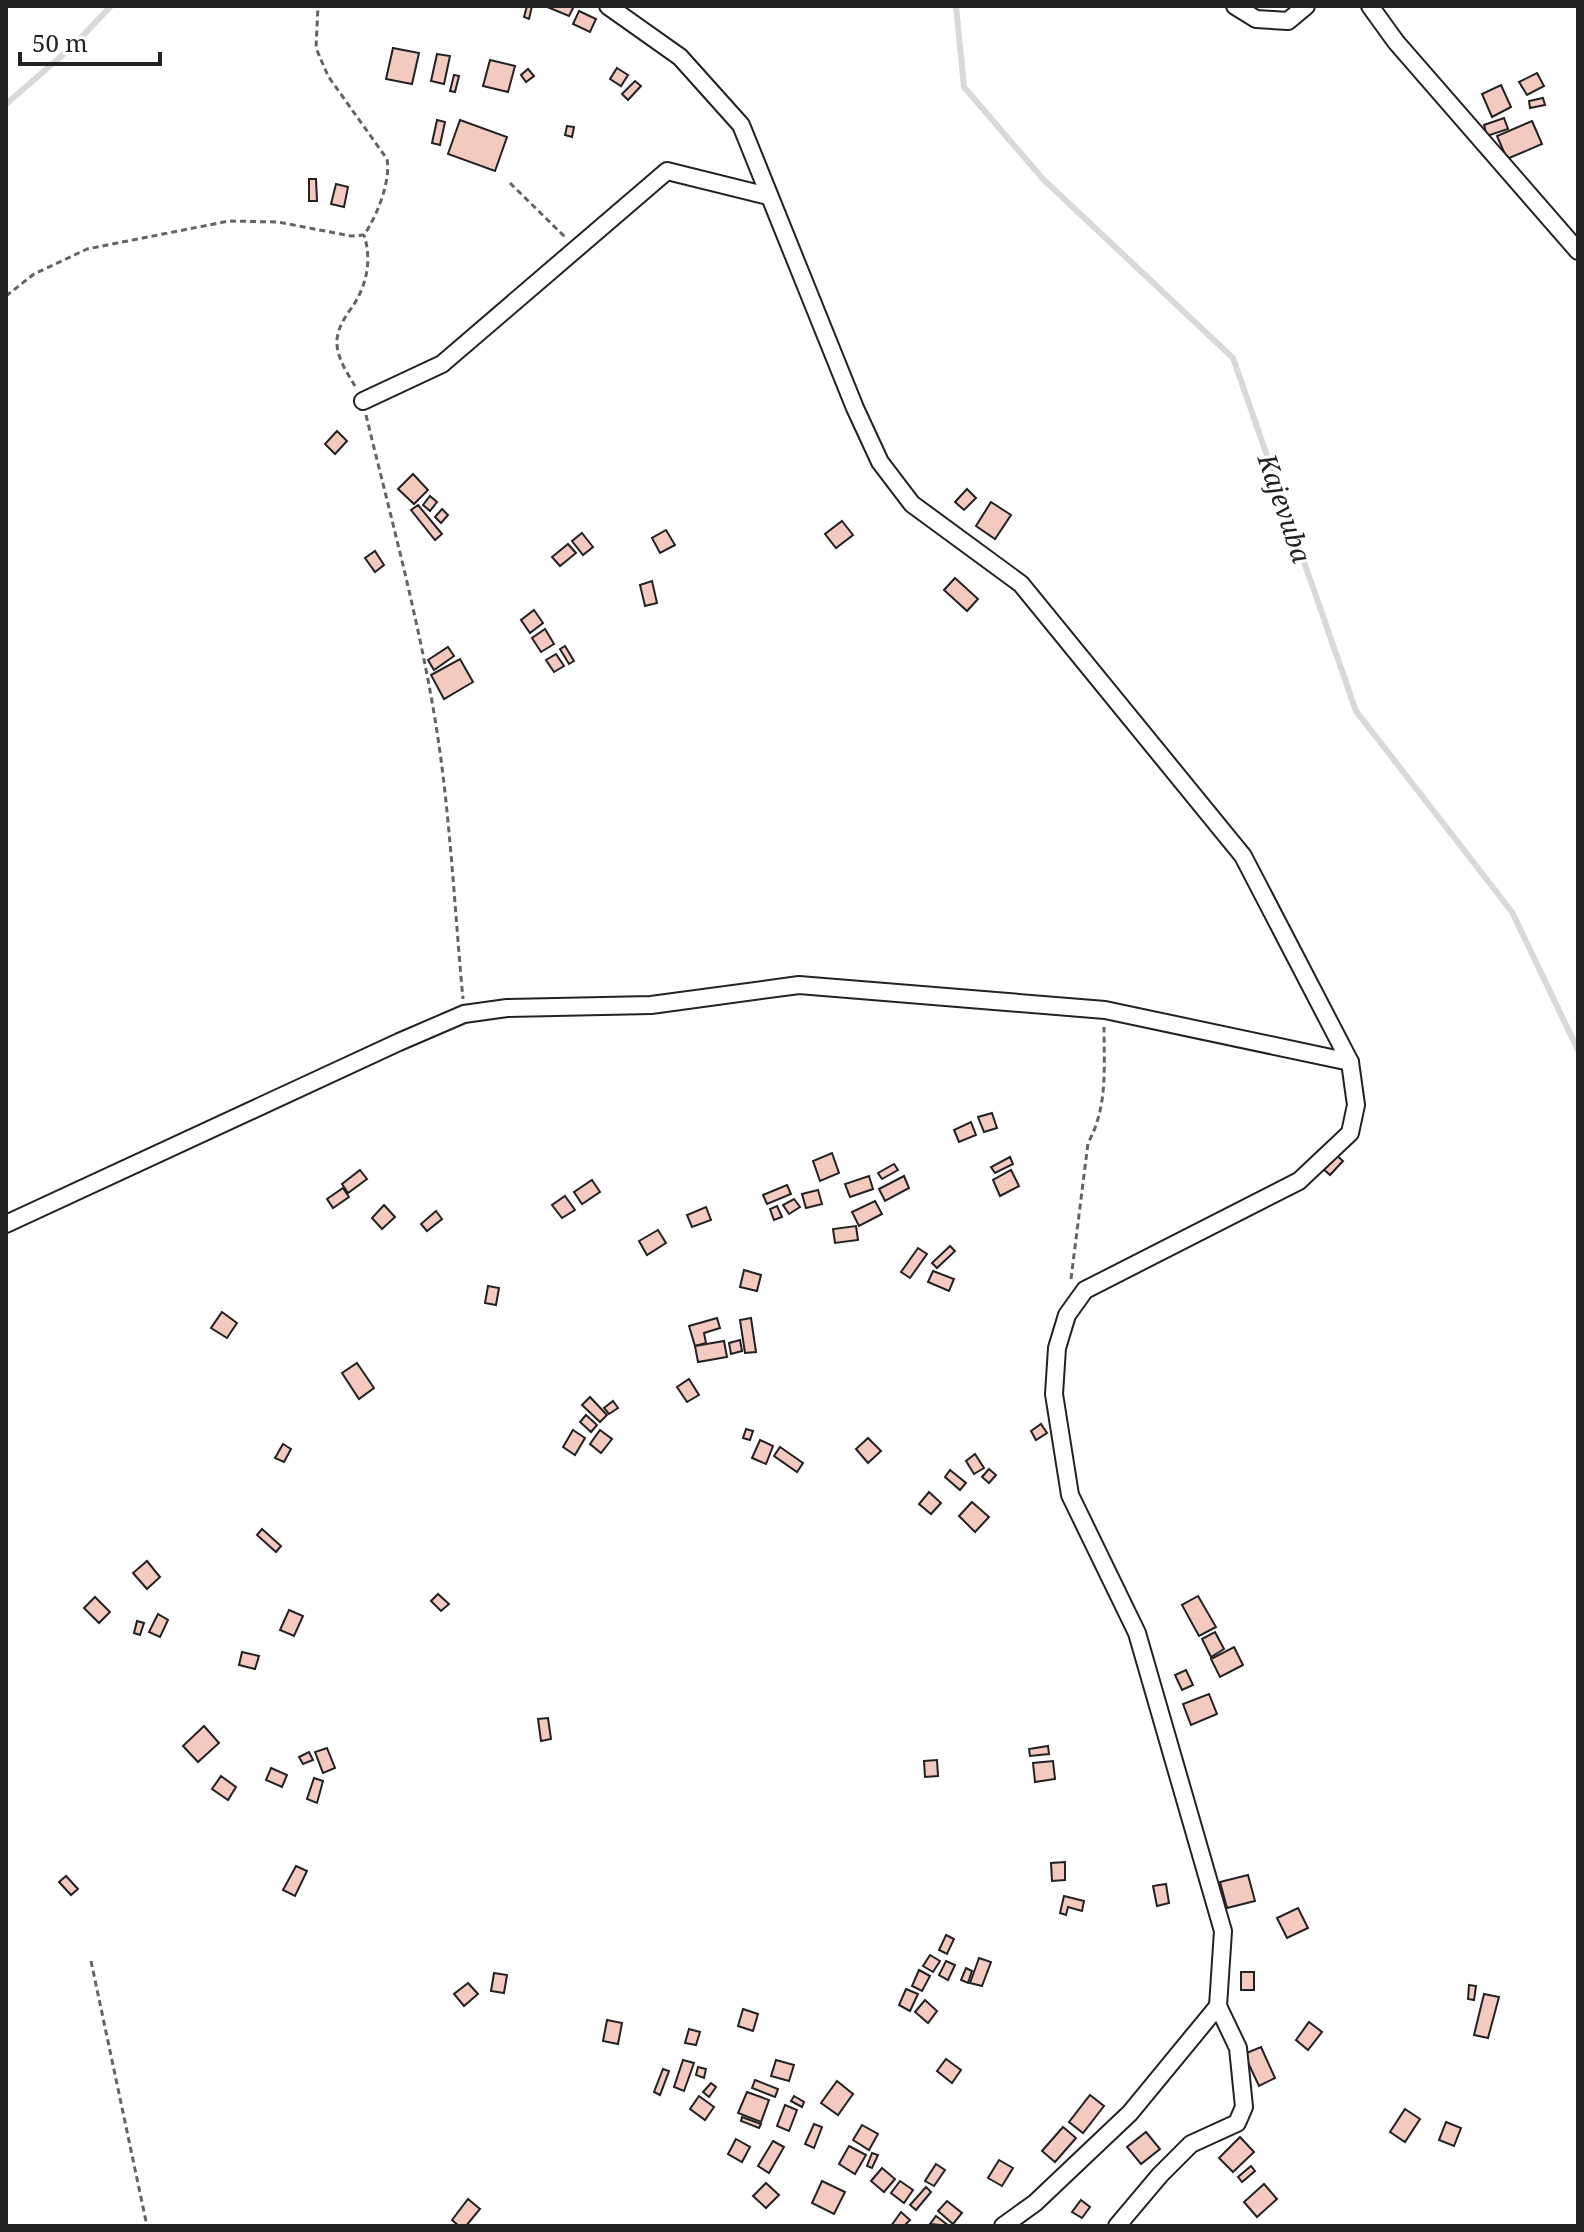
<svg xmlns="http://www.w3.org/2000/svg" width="1584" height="2232" viewBox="0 0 1584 2232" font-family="'Noto Serif',serif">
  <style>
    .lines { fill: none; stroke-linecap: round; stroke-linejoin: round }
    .stream { stroke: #d9d9d9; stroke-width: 6 }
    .building { fill: #f3c9c0; stroke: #222; stroke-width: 2 }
    .minor-casing { stroke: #222; stroke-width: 20 }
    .path { stroke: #646464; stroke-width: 3; stroke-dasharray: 6 4; stroke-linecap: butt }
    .minor { stroke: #fff; stroke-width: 16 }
    .labels { text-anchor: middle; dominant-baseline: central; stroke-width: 6; stroke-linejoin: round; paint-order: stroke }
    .water-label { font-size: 26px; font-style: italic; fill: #222; stroke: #fff }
  </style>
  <rect width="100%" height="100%" fill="#fff"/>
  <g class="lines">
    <g class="stream">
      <polyline points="956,6 964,87 1043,179 1233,358 1356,711 1512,912 1578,1050"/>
      <polyline points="6,104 73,46 111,6"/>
    </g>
  </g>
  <g class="building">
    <polygon points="527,6 532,6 529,19 524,17"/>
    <polygon points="545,6 574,6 569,16"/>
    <polygon points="579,11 596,19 590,32 573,24"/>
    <polygon points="393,48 419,53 412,84 386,79"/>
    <polygon points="437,54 450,56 444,84 431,81"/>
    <polygon points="490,60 515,66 508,92 483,86"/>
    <polygon points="617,68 628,75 621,86 610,79"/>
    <polygon points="528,69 534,76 526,82 521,75"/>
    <polygon points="1537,73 1544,86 1527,95 1519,82"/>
    <polygon points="454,75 459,76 455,92 450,91"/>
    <polygon points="635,81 641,86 628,100 622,94"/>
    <polygon points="1501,85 1511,107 1492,117 1482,94"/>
    <polygon points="1543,98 1545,105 1530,108 1529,101"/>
    <polygon points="1504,118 1508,129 1487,136 1484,125"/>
    <polygon points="437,120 445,122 440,145 432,143"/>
    <polygon points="460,120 507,137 495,171 448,154"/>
    <polygon points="1532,121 1542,144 1507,159 1497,136"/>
    <polygon points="567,126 574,127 572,137 565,135"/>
    <polygon points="309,179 316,179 317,201 309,201"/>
    <polygon points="336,184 348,187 344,207 331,204"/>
    <polygon points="337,431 347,441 335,454 325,444"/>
    <polygon points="413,474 428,490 414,504 398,489"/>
    <polygon points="967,489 976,498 964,510 955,502"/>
    <polygon points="430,496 437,502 430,511 423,505"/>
    <polygon points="991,502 1011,515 995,539 976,526"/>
    <polygon points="418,505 442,534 435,540 411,510"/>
    <polygon points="442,509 448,515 441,523 435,517"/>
    <polygon points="842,521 853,535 836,548 825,534"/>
    <polygon points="666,530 675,545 660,553 652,538"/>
    <polygon points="582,533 593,547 583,555 572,541"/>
    <polygon points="568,544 576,553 560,566 552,557"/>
    <polygon points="375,551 384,565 375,572 365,558"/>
    <polygon points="955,578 978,599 967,611 944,590"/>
    <polygon points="652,581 657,603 645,606 640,585"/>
    <polygon points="534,610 543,623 530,633 521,620"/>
    <polygon points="545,629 554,644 541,652 532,638"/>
    <polygon points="565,646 574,661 569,664 560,649"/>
    <polygon points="448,647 454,656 434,670 428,660"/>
    <polygon points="556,654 564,666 554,672 546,660"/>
    <polygon points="460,659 473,682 444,699 431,675"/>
    <polygon points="992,1113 997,1128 984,1132 978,1117"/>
    <polygon points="971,1122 976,1135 959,1142 954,1130"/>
    <polygon points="832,1153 839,1173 820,1181 813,1161"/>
    <polygon points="1334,1153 1343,1161 1330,1175 1321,1167"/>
    <polygon points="1010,1157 1013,1164 995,1173 991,1167"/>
    <polygon points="894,1164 898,1170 882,1179 878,1173"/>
    <polygon points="360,1170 367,1179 348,1193 342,1184"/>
    <polygon points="1011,1170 1019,1186 1000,1196 993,1180"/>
    <polygon points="869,1176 873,1189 850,1197 845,1184"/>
    <polygon points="904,1176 909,1188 885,1201 879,1189"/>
    <polygon points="592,1180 600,1192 582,1204 574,1192"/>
    <polygon points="787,1185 791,1194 767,1204 763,1195"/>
    <polygon points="343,1188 349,1197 333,1208 327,1199"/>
    <polygon points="818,1190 822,1204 806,1208 802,1194"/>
    <polygon points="565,1196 575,1210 562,1218 552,1205"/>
    <polygon points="794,1199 800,1207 789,1214 783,1205"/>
    <polygon points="875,1201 882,1214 859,1226 852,1212"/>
    <polygon points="384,1205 395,1217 382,1229 372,1218"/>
    <polygon points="777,1206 782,1217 774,1220 770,1209"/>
    <polygon points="706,1207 711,1220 692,1227 687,1215"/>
    <polygon points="436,1211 442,1219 427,1231 421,1224"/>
    <polygon points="856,1226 858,1240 835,1243 833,1229"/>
    <polygon points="658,1230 666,1243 647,1255 639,1241"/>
    <polygon points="950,1246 955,1251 937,1268 932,1263"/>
    <polygon points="918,1248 927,1254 910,1278 901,1272"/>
    <polygon points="744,1270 761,1275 757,1291 740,1287"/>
    <polygon points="933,1271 954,1279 949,1291 928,1282"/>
    <polygon points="488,1286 499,1288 496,1305 485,1303"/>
    <polygon points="222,1312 237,1323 227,1338 211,1328"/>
    <polygon points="717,1318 720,1328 704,1333 706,1343 695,1346 689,1326"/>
    <polygon points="751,1318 756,1352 745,1353 740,1320"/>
    <polygon points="740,1340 742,1351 731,1354 729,1343"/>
    <polygon points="724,1341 727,1357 698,1362 695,1346"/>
    <polygon points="357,1363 374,1388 359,1399 342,1373"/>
    <polygon points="689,1379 699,1395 687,1402 677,1387"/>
    <polygon points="590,1397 607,1415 600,1422 582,1405"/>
    <polygon points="613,1401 618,1408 609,1414 604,1408"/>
    <polygon points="586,1415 597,1425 591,1432 580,1422"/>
    <polygon points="1041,1424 1047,1433 1036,1440 1031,1431"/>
    <polygon points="746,1429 753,1431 750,1440 743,1438"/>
    <polygon points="573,1430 585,1438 575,1455 563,1447"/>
    <polygon points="600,1430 612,1439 601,1453 590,1444"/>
    <polygon points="868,1438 881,1451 868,1463 856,1449"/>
    <polygon points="760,1440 773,1446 766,1464 752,1458"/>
    <polygon points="283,1444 291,1449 284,1462 275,1458"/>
    <polygon points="780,1447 803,1463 797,1472 774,1456"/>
    <polygon points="975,1454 984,1468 974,1474 966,1461"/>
    <polygon points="989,1469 996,1475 989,1483 982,1477"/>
    <polygon points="950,1470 966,1483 960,1490 945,1477"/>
    <polygon points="929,1492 941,1503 931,1514 919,1504"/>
    <polygon points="972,1502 989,1517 975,1532 959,1516"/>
    <polygon points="262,1529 281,1546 276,1552 257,1535"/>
    <polygon points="147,1561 160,1577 147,1589 133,1573"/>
    <polygon points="438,1594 449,1604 441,1611 431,1601"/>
    <polygon points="1198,1596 1216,1627 1199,1636 1182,1605"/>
    <polygon points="95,1597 110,1612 99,1623 84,1608"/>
    <polygon points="289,1610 303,1616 294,1636 280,1630"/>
    <polygon points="158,1614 168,1620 160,1637 149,1632"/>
    <polygon points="137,1621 144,1623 140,1635 134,1633"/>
    <polygon points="1215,1632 1224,1649 1211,1657 1202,1639"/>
    <polygon points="1234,1647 1243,1665 1220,1677 1211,1659"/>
    <polygon points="242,1652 259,1656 255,1669 239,1665"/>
    <polygon points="1186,1670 1193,1685 1182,1690 1175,1675"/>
    <polygon points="1209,1694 1217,1714 1191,1725 1183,1704"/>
    <polygon points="548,1718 551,1739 541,1741 538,1719"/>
    <polygon points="204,1726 219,1743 198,1762 183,1746"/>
    <polygon points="1048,1746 1049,1754 1030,1756 1029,1749"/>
    <polygon points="327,1748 335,1768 323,1773 315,1752"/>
    <polygon points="309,1752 313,1760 303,1764 299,1757"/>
    <polygon points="937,1760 938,1776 925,1777 924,1761"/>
    <polygon points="1053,1761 1055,1779 1035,1782 1033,1763"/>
    <polygon points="271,1768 287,1775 282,1787 266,1780"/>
    <polygon points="221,1776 236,1787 228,1800 212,1789"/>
    <polygon points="314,1778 323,1781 317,1803 307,1799"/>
    <polygon points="1065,1862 1065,1880 1052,1881 1051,1863"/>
    <polygon points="296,1866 307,1871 295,1896 283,1890"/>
    <polygon points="1248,1875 1255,1901 1227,1908 1220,1882"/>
    <polygon points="66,1876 78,1889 71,1895 59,1882"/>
    <polygon points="1166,1884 1169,1903 1157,1906 1153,1886"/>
    <polygon points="1064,1896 1084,1901 1082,1911 1068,1907 1066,1915 1060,1913"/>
    <polygon points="1298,1908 1308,1928 1287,1938 1277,1918"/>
    <polygon points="946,1935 954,1939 947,1954 939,1950"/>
    <polygon points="930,1955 940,1961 933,1972 923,1966"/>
    <polygon points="979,1958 991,1962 982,1986 970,1983"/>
    <polygon points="946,1961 955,1965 948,1980 939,1975"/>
    <polygon points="966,1968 972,1971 968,1983 961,1980"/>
    <polygon points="919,1970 930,1976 922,1991 912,1986"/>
    <rect x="1241" y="1972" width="13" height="18"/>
    <polygon points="494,1973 507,1975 504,1993 491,1991"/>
    <polygon points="468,1983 478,1994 464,2006 454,1994"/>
    <polygon points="1469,1985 1476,1986 1474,2000 1468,1999"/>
    <polygon points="906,1989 918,1994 910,2011 899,2005"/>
    <polygon points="1484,1994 1499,1997 1488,2038 1474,2035"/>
    <polygon points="925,2000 937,2011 928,2023 915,2012"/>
    <polygon points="743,2009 758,2014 753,2031 738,2026"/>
    <polygon points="607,2020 622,2023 618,2044 603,2041"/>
    <polygon points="1309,2022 1322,2032 1308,2050 1296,2040"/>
    <polygon points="689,2029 700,2032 696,2045 685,2043"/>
    <polygon points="1261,2047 1275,2078 1259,2086 1244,2054"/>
    <polygon points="946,2059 961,2070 952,2083 937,2071"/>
    <polygon points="683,2060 694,2063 684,2091 674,2087"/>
    <polygon points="776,2060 794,2065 789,2081 771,2076"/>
    <polygon points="698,2067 706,2069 704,2078 696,2075"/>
    <polygon points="663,2069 669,2071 660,2095 654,2092"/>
    <polygon points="755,2080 778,2089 775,2097 752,2088"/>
    <polygon points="837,2081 853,2094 838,2115 821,2103"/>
    <polygon points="711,2083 716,2087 709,2097 703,2092"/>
    <polygon points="747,2092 769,2100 761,2122 738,2113"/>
    <polygon points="1090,2095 1104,2106 1083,2133 1069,2122"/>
    <polygon points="699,2096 714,2107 705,2120 690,2109"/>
    <polygon points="794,2096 804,2102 802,2107 791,2101"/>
    <polygon points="785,2105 797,2110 789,2131 777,2126"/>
    <polygon points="1405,2109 1420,2119 1405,2142 1390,2132"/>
    <polygon points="742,2117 761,2124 759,2128 741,2121"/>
    <polygon points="1446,2122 1461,2128 1454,2146 1439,2140"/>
    <polygon points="814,2124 822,2127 814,2148 805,2144"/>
    <polygon points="862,2125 878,2134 869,2150 853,2140"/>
    <polygon points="1063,2127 1076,2138 1055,2162 1042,2151"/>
    <polygon points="1146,2132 1160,2149 1141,2164 1127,2147"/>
    <polygon points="1240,2137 1254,2152 1233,2172 1219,2158"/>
    <polygon points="736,2139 750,2147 742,2162 728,2154"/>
    <polygon points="773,2141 784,2147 769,2173 758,2166"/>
    <polygon points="849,2146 866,2155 855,2174 839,2164"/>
    <polygon points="872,2153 878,2155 872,2168 867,2166"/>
    <polygon points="999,2160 1013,2168 1002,2186 988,2178"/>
    <polygon points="936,2164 945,2170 934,2186 925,2181"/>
    <polygon points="1251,2166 1255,2171 1242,2182 1238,2177"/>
    <polygon points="882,2168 895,2179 884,2192 871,2181"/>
    <polygon points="822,2181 845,2192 834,2214 812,2203"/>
    <polygon points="900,2181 913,2190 904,2203 891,2193"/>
    <polygon points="766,2183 779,2195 766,2208 753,2196"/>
    <polygon points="1264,2184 1277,2199 1257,2217 1244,2202"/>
    <polygon points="926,2187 931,2192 916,2210 910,2205"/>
    <polygon points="468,2199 480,2209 466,2226 459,2226 452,2220"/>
    <polygon points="1081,2200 1090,2207 1082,2218 1072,2212"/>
    <polygon points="947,2201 962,2213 953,2224 938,2211"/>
    <polygon points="901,2212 910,2220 904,2226 891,2226"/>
    <polygon points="936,2216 949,2226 930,2224"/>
  </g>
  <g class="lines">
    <g class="minor-casing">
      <g id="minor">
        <polyline points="608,6 680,57 741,125 855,408 880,462 912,504 1021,584 1243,856 1350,1062 1356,1105 1350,1133 1299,1181 1085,1290 1067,1315 1057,1348 1054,1394 1070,1495 1137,1633 1223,1931 1218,2006 1238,2048 1244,2107 1237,2123 1191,2144 1160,2175 1117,2226"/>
        <polyline points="1235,6 1256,19 1288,21 1306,6"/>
        <polyline points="1370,6 1396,42 1578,251"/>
        <polyline points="363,401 442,364 667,171 768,196"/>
        <polyline points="6,1224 399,1042 464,1014 507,1008 651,1005 799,985 1105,1010 1350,1062"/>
        <polyline points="1003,2226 1035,2203 1130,2113 1218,2006"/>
      </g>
    </g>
    <g class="path">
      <polyline points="510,183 565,237"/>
      <path d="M6,296L34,274L87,249L229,221L278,222L351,236L364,235C377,216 391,181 387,159L328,76L316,48L318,6"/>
      <path d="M355,386C346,371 333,352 338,334C340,324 347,314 353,306C367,284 372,260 364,235"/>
      <path d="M366,415C390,514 417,613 434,713C450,807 454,904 463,999"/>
      <path d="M1071,1279L1088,1143C1108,1107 1104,1067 1104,1027"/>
      <polyline points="91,1961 147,2226"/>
    </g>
    <use href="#minor" class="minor"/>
  </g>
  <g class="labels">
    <g class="water-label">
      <text transform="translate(1285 508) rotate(71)">Kajevuba</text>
    </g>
  </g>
  <rect width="1584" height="2232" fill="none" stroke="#222222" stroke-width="16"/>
  <path d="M20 52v12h140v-12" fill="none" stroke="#222222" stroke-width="4"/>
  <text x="32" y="52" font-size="24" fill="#222222" stroke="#ffffff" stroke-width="6" paint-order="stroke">50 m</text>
</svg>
